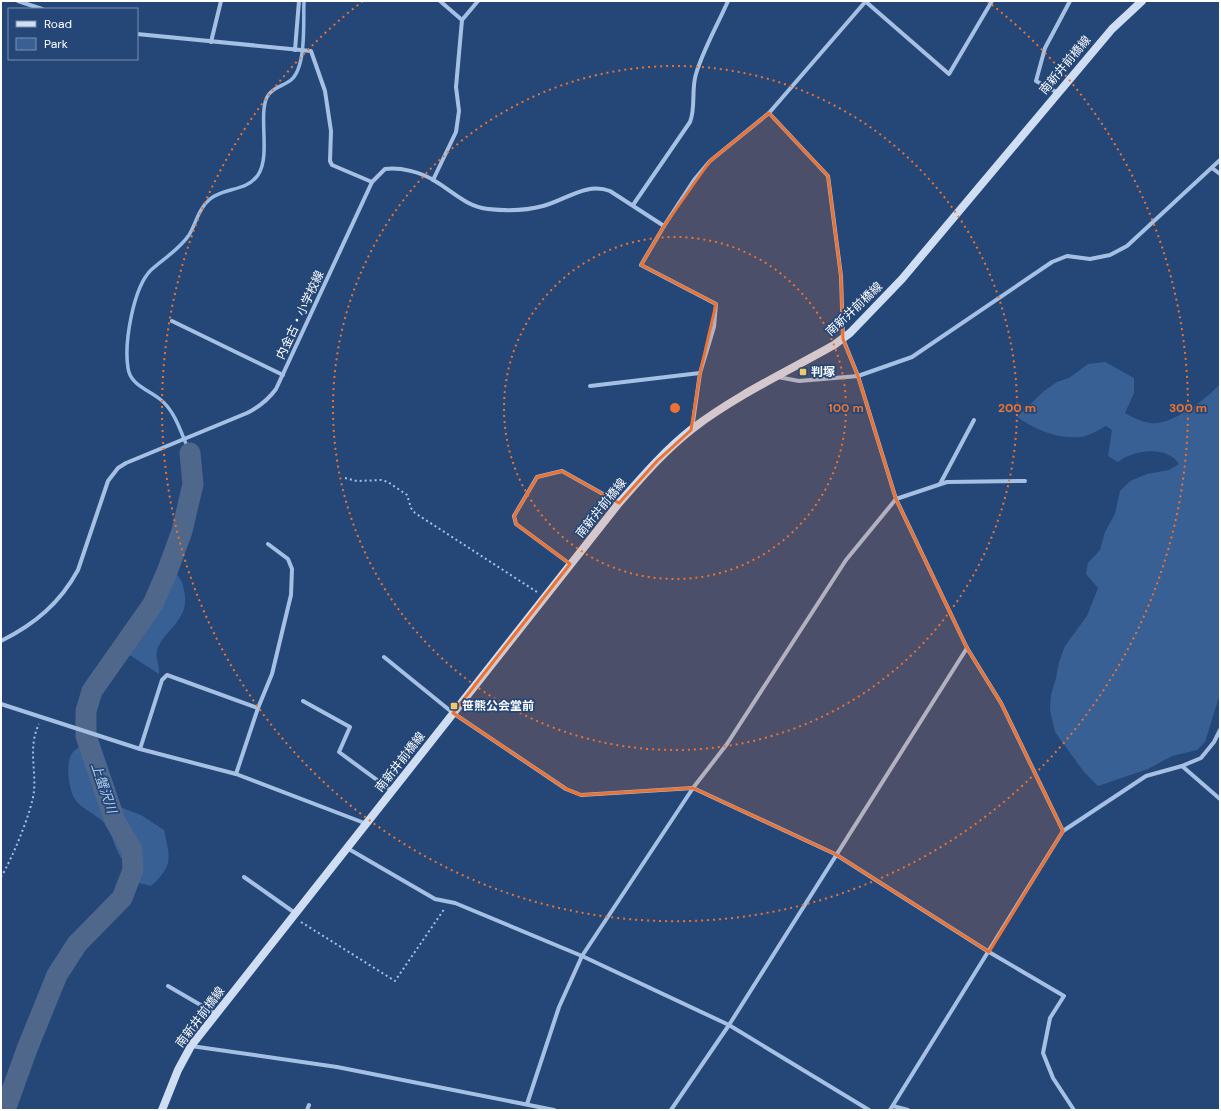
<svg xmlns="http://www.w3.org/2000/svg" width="1221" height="1111" viewBox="0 0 1221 1111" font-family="'DM Sans','Noto Sans JP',sans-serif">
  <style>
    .green { fill: #386095 }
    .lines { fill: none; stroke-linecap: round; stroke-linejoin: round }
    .stream { stroke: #9abbe4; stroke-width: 3.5 }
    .river { stroke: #4e678b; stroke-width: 21 }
    .path { stroke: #a6c0e3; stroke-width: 2; stroke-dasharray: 2 3; stroke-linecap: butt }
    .minor { stroke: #a6c0e3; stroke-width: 4 }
    .secondary { stroke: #cfdef3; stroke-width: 8 }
    .marked { fill: #eb7230; fill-opacity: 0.2; stroke: #eb7230; stroke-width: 3; stroke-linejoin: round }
    .ring { fill: none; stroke: #eb7230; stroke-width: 2; stroke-dasharray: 2 4 }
    .poi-dot { fill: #edca6a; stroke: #244778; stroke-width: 1.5 }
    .labels { text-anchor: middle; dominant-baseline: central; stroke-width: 3.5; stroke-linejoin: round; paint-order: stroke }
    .street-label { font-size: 12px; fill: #fff; stroke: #244778 }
    .poi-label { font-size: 12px; font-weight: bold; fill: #fff; stroke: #244778; text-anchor: start }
    .water-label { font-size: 13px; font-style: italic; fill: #b1caeb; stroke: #244778 }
    .centre { fill: #eb7230; stroke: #244778; stroke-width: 2 }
    .ring-label { font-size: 12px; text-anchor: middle; font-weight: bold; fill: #eb7230; stroke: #244778; stroke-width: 3.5; stroke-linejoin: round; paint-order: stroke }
  </style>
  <rect width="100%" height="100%" fill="#244778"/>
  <g class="green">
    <path d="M1105,362L1134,378V393L1125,413C1133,418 1142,422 1151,423C1171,426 1208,398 1220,384V694L1205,742L1197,750L1172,756L1148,769L1098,786L1084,772L1055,732L1050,710L1051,695L1056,678L1059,662L1065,646L1087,616L1098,588L1086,574L1088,563L1100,550L1105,532L1115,514L1120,491L1130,481L1147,474L1169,470L1179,464C1166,445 1134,450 1118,462L1108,456L1112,430L1106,426C1098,430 1088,437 1079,437C1057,439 1034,429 1017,417L1044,391L1057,382L1069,378L1088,364Z"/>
    <path d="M174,572C180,577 183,583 184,590C191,620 165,628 157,650C155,658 160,666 159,674L125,652L150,620Z"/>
    <path d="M80,747L106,813L127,853L126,863C116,855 114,839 108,828C101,816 86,812 77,802C69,793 64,763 73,752C74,750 78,748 80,747Z"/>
    <path d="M117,806L141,815L164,830C170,858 174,865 151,886L135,882C137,876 140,870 140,864C143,849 124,821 117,806Z"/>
  </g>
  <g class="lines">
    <path class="stream" d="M190,453C182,436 176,412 161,400C149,390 130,385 128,368C124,343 133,288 151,270C164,258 179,250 189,235C196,223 199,208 210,199C225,187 246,192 258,175C271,156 258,116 267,97C272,87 284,86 291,80C307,66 303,21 304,1"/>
    <polyline class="river" points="5,1110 27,1049 57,975 77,944 122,898 133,870 132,850 115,821 86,736 86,711 92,691 153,604 167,572 182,531 193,484 190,453"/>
    <g class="path">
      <polyline points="345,478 357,481 381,480 388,482 407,495 411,508 415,513 537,592"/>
      <path d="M1,877C12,859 32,811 34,791C36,769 28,746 39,724"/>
      <polyline points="301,922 395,981 445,908"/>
    </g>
    <g class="minor">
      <polyline points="18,1 42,9"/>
      <polyline points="865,1 949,74 992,1"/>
      <polyline points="462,20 478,1"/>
      <polyline points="137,34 311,51 325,91 331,131 330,161 332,165 372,182"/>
      <polyline points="211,42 221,1"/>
      <polyline points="295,50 299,1"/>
      <polyline points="1058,93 1036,81 1045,48 1070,1"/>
      <polyline points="769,113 828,176 841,276 843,339 858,376 896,499 967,648 1001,703 1063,831"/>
      <polyline points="1212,168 1220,174"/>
      <polyline points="433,180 456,132 459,111 456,87 462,20 440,1"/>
      <path d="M633,205L690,122C696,107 691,90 696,74C703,50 718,24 728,1"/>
      <polyline points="172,321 283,375"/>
      <polyline points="778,377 799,381 858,376 912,357 1052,262 1067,256 1090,259 1110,255 1127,246 1220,160"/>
      <polyline points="590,386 700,373"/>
      <polyline points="692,429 700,373 714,327 716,304 641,265 664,226 694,180 710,161 769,113 866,1"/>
      <polyline points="940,484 974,420"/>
      <polyline points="570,564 516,524 514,516 537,477 562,471 619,503"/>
      <path d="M1,641C35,624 60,603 78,570L108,481L118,468L126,463L247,413C259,407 268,400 276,389L372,182L385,169C400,167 421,172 435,181C452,191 467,207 488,209C507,211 525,211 543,206C566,200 586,182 610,191L664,226"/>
      <polyline points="384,657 453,713 566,789 581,795 693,788 835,854 989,952 1064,996 1050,1018 1043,1053 1053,1078 1074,1110"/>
      <polyline points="303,701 350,727 339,752 392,791"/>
      <polyline points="1,704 140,749 236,774 367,824"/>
      <polyline points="140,749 162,680 167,675 258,708"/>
      <polyline points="1182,766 1220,799"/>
      <polyline points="236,774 258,708 272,674 291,595 292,569 288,559 268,544"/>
      <polyline points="347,848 435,899 455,903 582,956 729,1025 869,1110"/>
      <polyline points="244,877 295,913"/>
      <polyline points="168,986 216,1014"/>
      <polyline points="191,1046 337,1067 554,1110"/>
      <polyline points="527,1104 559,1007 582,956 693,788 727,744 846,560 896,499 947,482 1025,481"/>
      <polyline points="893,1106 908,1110"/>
      <polyline points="307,1110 309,1105"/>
      <polyline points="671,1110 729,1025 967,648"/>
      <polyline points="890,1110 1063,831 1146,776 1182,766 1201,758 1214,742 1220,730"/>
    </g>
    <path class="secondary" d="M162,1110L178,1070L191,1046L619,503C642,477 664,451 692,429C735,396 786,372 834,345L850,333L902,279L1112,29L1142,1"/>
  </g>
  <path class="marked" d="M769,113L828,176L841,276L843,339L858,376L896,499L967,648L1001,703L1063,831L989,952L835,854L693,788L581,795L566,789L453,713L570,564L516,524L514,516L537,477L562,471L619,503L657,461L691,430L700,373L716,304L641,265L664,226L710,161Z"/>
  <g class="ring">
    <circle cx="675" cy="408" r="171"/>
    <circle cx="675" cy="408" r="342"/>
    <path d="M987 1A513 513 0 1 1 363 1"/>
  </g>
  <g class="poi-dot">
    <rect x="799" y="368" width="8" height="8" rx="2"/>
    <rect x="450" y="702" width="8" height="8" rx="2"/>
  </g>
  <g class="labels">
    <g class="street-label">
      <text transform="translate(1065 65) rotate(-50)">南新井前橋線</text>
      <text transform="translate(854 309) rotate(-43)">南新井前橋線</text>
      <text transform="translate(300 315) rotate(-65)">内金古・小学校線</text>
      <text transform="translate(601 508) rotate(-51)">南新井前橋線</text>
      <text transform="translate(400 762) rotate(-52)">南新井前橋線</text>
      <text transform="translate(200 1017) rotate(-53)">南新井前橋線</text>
    </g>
    <g class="poi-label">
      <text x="811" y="372">判塚</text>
      <text x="462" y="706">笹熊公会堂前</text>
    </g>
    <g class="water-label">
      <text transform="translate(104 788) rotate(71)">上蟹沢川</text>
    </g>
  </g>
  <circle cx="675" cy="408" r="6" class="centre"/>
  <g class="ring-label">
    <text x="846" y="412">100 m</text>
    <text x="1017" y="412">200 m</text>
    <text x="1188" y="412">300 m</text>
  </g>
  <rect width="1221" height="1111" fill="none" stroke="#ffffff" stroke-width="4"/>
  <rect x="8" y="8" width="130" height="52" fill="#244778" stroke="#7c91ae"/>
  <rect x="16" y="21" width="20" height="6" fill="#cfdef3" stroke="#7c91ae"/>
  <text x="44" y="28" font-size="12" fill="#ffffff">Road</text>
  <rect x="16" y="38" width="20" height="12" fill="#386095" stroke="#7c91ae"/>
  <text x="44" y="48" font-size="12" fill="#ffffff">Park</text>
</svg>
